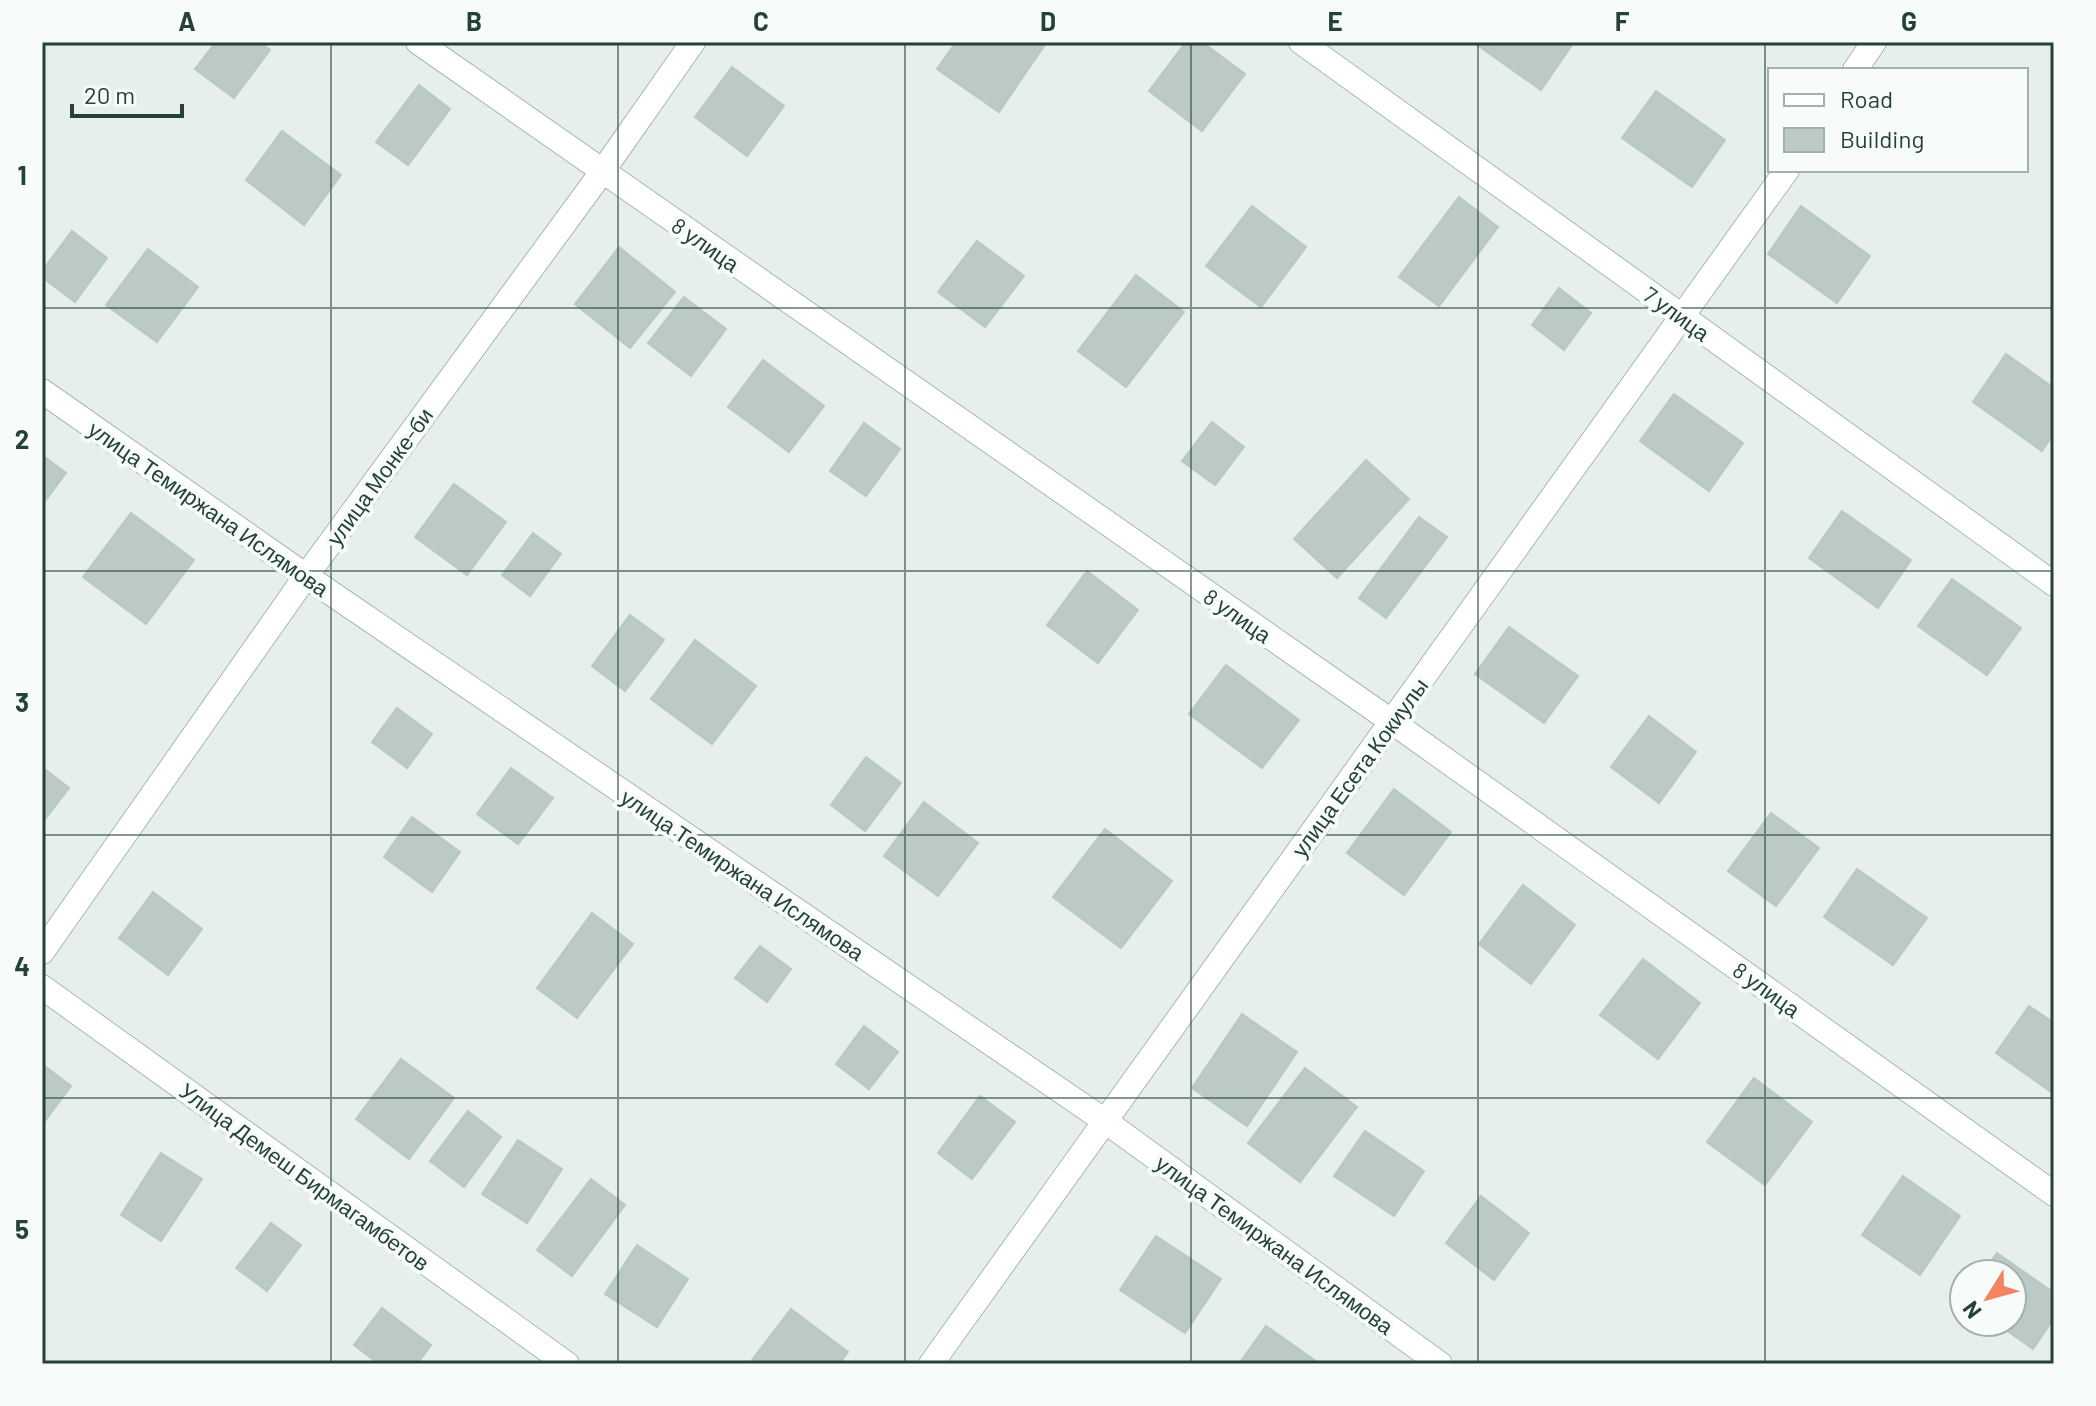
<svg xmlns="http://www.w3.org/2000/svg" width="2096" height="1406" viewBox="0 0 2096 1406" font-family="Barlow,sans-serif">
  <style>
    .building { fill: #bbcac4; stroke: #b8c9c2; stroke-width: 2 }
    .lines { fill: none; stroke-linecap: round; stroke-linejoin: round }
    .street-casing { stroke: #a8b8b2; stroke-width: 26 }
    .street { stroke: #fff; stroke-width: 24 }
    .grid { fill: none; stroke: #24423a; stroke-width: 2; stroke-opacity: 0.55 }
    .labels { text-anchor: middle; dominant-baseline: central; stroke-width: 8; stroke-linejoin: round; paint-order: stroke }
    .street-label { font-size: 22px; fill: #24423a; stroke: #f7fbf9 }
    .neatline { fill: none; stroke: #24423a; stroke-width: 3 }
    .grid-label { font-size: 26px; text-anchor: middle; font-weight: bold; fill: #24423a }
  </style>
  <rect width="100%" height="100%" fill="#e6efeb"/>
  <g class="building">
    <polygon points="216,42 259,42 270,50 234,98 195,69"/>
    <polygon points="956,42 1045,42 1046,43 999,112 937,69"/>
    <polygon points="1186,42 1202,42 1245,74 1202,131 1149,91"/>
    <polygon points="1473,42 1574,42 1541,90"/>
    <polygon points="732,67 784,106 747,156 695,117"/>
    <polygon points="419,85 450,109 408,165 376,142"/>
    <polygon points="1656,91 1725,140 1692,187 1622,138"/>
    <polygon points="282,131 341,175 304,225 246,180"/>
    <polygon points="1459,197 1498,227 1439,306 1399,277"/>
    <polygon points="1252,206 1306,247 1261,307 1206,266"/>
    <polygon points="1801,206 1870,256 1837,303 1768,254"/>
    <polygon points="72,231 107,258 75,302 42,277 42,271"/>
    <polygon points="977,241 1024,276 985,327 938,292"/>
    <polygon points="619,247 675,292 630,348 575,304"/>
    <polygon points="148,249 198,287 157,342 106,305"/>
    <polygon points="1136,275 1184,312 1126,387 1078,351"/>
    <polygon points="1559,288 1591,313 1564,350 1532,325"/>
    <polygon points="684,297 726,329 691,376 648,343"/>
    <polygon points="2006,354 2054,388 2054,433 2042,451 1973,402"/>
    <polygon points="763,360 824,406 789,452 728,407"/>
    <polygon points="1674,394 1743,443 1709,491 1640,441"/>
    <polygon points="1212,422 1244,447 1215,485 1182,461"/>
    <polygon points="864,423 900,449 866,496 830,471"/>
    <polygon points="42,455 66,473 42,505"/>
    <polygon points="1366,460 1409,499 1337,578 1294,539"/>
    <polygon points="454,484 506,522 467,575 415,537"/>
    <polygon points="1842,511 1911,560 1878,608 1809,558"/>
    <polygon points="131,513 194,560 146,624 83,577"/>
    <polygon points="1419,517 1447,537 1386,618 1359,598"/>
    <polygon points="533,533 561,554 530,596 502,575"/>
    <polygon points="1087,571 1138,610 1098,663 1047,625"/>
    <polygon points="1952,579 2021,628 1987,675 1918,626"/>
    <polygon points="630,615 664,640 625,691 592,666"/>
    <polygon points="1509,627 1578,676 1544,723 1475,674"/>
    <polygon points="695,640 756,686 712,744 651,699"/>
    <polygon points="1226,665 1299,720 1262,768 1189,714"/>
    <polygon points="397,708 432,734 407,768 372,742"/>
    <polygon points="1649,716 1696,752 1659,803 1611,767"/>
    <polygon points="866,757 901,783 865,831 831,805"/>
    <polygon points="42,767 69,788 42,823"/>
    <polygon points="511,768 553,798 518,844 477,814"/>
    <polygon points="1394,789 1451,832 1404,895 1347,853"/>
    <polygon points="924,802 978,843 938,896 884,856"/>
    <polygon points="1771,813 1819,848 1776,906 1728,871"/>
    <polygon points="412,817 460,852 432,892 384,857"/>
    <polygon points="1105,829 1172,881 1121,948 1053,897"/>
    <polygon points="1857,869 1927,918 1893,965 1824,917"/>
    <polygon points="1523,885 1575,925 1531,984 1479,944"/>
    <polygon points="153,892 202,929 168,975 119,938"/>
    <polygon points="592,913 633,944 577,1018 537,988"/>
    <polygon points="760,946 791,969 767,1002 735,978"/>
    <polygon points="1643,959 1700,1003 1658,1059 1600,1015"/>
    <polygon points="2029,1006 2054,1023 2054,1094 1996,1053"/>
    <polygon points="1242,1014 1297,1052 1247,1126 1192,1088"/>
    <polygon points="864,1026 898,1052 869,1089 836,1064"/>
    <polygon points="401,1059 454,1098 409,1159 356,1119"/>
    <polygon points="42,1064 71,1086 42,1125"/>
    <polygon points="1305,1068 1357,1107 1300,1182 1248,1143"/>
    <polygon points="1754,1078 1812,1122 1765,1185 1707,1142"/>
    <polygon points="980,1096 1015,1122 972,1179 938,1153"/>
    <polygon points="468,1111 501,1137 464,1187 430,1161"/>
    <polygon points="1365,1131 1424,1171 1394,1216 1334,1176"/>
    <polygon points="518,1140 562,1169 527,1223 482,1194"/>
    <polygon points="161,1153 202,1179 161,1241 121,1215"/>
    <polygon points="1903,1176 1960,1216 1920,1275 1862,1235"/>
    <polygon points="591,1179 625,1205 572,1276 537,1250"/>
    <polygon points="1481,1196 1529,1233 1494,1280 1446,1243"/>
    <polygon points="271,1223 301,1245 267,1291 236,1268"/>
    <polygon points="1156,1236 1221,1279 1185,1333 1120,1290"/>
    <polygon points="637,1245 688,1279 657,1327 605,1294"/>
    <polygon points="1997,1253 2054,1293 2054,1318 2033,1349 1995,1322 2012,1322 2012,1274 1982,1274"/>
    <polygon points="382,1308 431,1345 417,1364 379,1364 354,1345"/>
    <polygon points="791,1309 848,1352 839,1364 749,1364"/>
    <polygon points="1266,1326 1320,1364 1239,1364"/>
  </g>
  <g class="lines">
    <g class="street-casing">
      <g id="street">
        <polyline points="418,42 1391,721 2054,1194"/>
        <polyline points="1301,42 2054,584"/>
        <polyline points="1855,70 1874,42"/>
        <polyline points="42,391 306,576 1105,1121 1440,1364"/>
        <polyline points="42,952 306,576 602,172 693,42"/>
        <polyline points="42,987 567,1364"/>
        <polyline points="931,1364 1787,170"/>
      </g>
    </g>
    <use href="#street" class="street"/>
  </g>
  <path class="grid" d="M331,42V1364M618,42V1364M905,42V1364M1191,42V1364M1478,42V1364M1765,42V1364M42,308H2054M42,571H2054M42,835H2054M42,1098H2054"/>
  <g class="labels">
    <g class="street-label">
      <text transform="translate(706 244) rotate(35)">8 улица</text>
      <text transform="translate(1677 313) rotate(36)">7 улица</text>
      <text transform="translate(379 476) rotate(-54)">улица Монке-би</text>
      <text transform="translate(209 508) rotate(35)">улица Темиржана Ислямова</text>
      <text transform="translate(1238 615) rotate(35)">8 улица</text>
      <text transform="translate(1359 767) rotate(-54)">улица Есета Кокиулы</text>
      <text transform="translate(743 874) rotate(34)">улица Темиржана Ислямова</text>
      <text transform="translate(1767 989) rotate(36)">8 улица</text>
      <text transform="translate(305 1176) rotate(36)">Улица Демеш Бирмагамбетов</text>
      <text transform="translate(1275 1244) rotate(36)">улица Темиржана Ислямова</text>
    </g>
  </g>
  <rect width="2096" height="1406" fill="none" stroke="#f7fbf9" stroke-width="88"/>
  <rect x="1768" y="68" width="260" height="104" fill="#f7fbf9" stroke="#a3b1ad" stroke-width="2"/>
  <rect x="1784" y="94" width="40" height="12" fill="#ffffff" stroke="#a3b1ad" stroke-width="2"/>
  <text x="1840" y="108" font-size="24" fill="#24423a">Road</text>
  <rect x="1784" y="128" width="40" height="24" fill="#bbcac4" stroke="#a3b1ad" stroke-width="2"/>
  <text x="1840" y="148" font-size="24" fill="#24423a">Building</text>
  <g transform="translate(1988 1298) rotate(233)"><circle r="38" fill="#f7fbf9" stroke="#a3b1ad" stroke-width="2"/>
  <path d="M0-6L14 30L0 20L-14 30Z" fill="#f4845f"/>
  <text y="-12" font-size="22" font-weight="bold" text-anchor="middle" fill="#24423a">N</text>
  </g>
  <path d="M72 104v12h110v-12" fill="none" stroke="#24423a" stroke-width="4"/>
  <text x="84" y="104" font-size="24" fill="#24423a" stroke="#f7fbf9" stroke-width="6" paint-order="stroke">20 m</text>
  <rect x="44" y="44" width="2008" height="1318" class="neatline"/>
  <g class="grid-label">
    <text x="187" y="31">A</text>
    <text x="474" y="31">B</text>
    <text x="761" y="31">C</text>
    <text x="1048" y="31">D</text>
    <text x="1335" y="31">E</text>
    <text x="1622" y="31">F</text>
    <text x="1909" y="31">G</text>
    <text x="22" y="185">1</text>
    <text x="22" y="449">2</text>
    <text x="22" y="712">3</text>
    <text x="22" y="976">4</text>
    <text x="22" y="1239">5</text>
  </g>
</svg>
